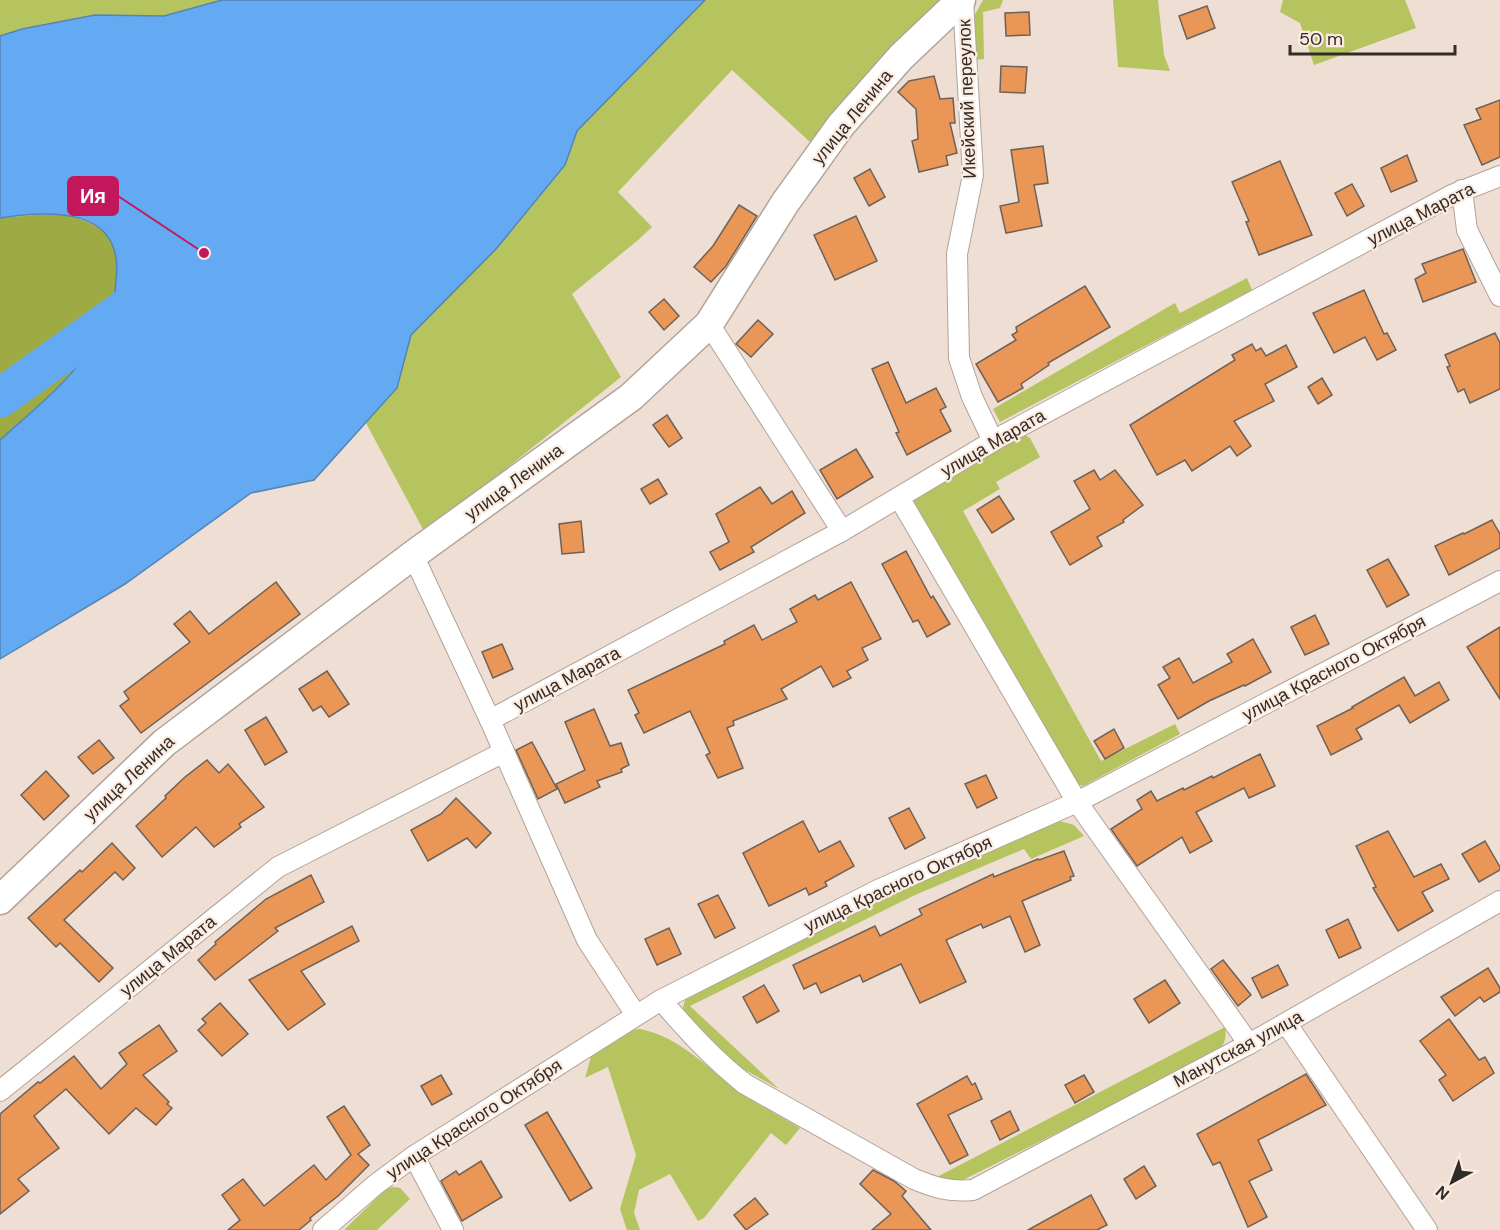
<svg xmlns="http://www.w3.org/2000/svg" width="1500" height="1230" viewBox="0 0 1500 1230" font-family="'DM Sans',sans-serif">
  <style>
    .green { fill: #b6c460 }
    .forest { fill: #9eab45 }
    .water { fill: #63aaf2; stroke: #5484b5; stroke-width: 1.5 }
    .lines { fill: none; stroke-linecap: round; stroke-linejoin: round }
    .river { stroke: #63aaf2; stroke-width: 39 }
    .building { fill: #e99656; stroke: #6f6157; stroke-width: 1.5 }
    .street-casing { stroke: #b2a398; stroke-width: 22 }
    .secondary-casing { stroke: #b2a398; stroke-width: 31 }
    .street { stroke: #fff; stroke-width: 20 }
    .secondary { stroke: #fff; stroke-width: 28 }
    .labels { text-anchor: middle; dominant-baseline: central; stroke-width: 4.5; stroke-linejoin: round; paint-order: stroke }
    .street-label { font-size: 18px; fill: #322c28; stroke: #fcebe0 }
    .leader { fill: none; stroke: #c2185b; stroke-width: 2 }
    .callout-dot { fill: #c2185b; stroke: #fcebe0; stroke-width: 2 }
    .callout { fill: #c2185b; stroke: #c2185b; stroke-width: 2 }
    .callout-label { font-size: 20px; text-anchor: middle; font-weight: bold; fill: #fff }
  </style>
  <rect width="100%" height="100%" fill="#eeded3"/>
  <g class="green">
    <polygon points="0,0 222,0 164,16 95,15 0,36"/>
    <polygon points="705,0 944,0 853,90 810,142 732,70 618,192 652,227 637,241 572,294 621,377 425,533 366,423 397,388 411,335 496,249 565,165 577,131"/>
    <polygon points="983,0 1003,0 1000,8 983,12 984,59 975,60 974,16"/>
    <polygon points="1113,0 1158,0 1164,55 1170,71 1118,67"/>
    <polygon points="1283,0 1405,0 1416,28 1314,65 1300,23 1280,12"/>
    <polygon points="1247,278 1252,290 1000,422 993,409 1175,303 1180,313"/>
    <polygon points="1023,434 1030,438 1040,457 996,482 1000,489 963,511 1101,761 1175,724 1180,734 1083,786 1074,783 914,510 913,501 917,495"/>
    <polygon points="1052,819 1074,825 1084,836 1031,859 1024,849 915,895 690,1006 779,1089 738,1066 713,1044 684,1012 683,1007 686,997 808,931"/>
    <path d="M1225,1027C1227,1040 1224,1046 1214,1054L959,1182L933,1179Z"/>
    <path d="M640,1029C680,1036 711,1072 744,1095C762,1107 781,1117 800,1128L786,1145L771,1133L704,1218L698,1221L670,1174L639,1190L634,1213L640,1230H627L620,1209L636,1155L608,1067L585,1078L594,1046L626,1030Z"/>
    <polygon points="394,1187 400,1188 410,1199 377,1230 344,1230 387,1188"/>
  </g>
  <path class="forest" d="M58,213C98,223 122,232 116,280C115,288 115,299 112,307C110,314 105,321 102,328C77,375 39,404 0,440V218Z"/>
  <path class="water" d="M222,0H705L577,131L565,165L496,249L411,335L397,388L314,480L251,493L125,584L0,659V440C31,412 64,386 88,352C97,340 107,322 112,308C115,300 115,289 116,280C125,207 52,210 0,218V36L22,29L95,15L164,16Z"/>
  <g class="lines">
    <polyline class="river" points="0,398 146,294"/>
  </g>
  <g class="building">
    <polygon points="1207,6 1215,28 1187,39 1179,16"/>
    <polygon points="1029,12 1030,35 1006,36 1005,13"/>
    <polygon points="1001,66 1027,67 1025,93 1000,92"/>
    <polygon points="934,76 940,99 953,98 955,123 950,123 957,153 946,156 948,165 919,172 912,141 918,139 916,109 898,92 909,81"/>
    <polygon points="1500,100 1500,157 1482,165 1464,125 1481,119 1476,109"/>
    <polygon points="1043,146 1048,183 1034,185 1042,226 1006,233 1000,206 1019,202 1011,150"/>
    <polygon points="1407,155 1417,181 1391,192 1381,168"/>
    <polygon points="1280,161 1312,235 1259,255 1246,222 1249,221 1232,182"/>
    <polygon points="870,169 885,197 869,206 854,178"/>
    <polygon points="1352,184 1364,206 1347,216 1335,193"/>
    <polygon points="739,205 757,216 726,266 711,282 694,267 713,246"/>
    <polygon points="856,216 877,261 835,280 814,235"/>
    <polygon points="1463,249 1476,282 1423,302 1415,279 1426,273 1422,264"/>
    <polygon points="1085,286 1110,327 1048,363 1049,365 1021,384 1023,388 998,402 976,364 1016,340 1012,335 1017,332 1016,327"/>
    <polygon points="1364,290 1384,334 1387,333 1396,350 1377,360 1365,337 1334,353 1313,313"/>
    <polygon points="664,299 679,316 664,330 649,312"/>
    <polygon points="758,320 773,334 751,357 736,344"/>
    <polygon points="1495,333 1500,343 1500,389 1470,403 1464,389 1458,392 1447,367 1450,366 1445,355"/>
    <polygon points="1252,344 1256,351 1261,348 1266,356 1286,345 1297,367 1265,384 1274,401 1234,421 1251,446 1237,456 1230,446 1192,471 1185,460 1157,475 1130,425 1235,360 1232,355"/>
    <polygon points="888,362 906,403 936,388 946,407 940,410 951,431 907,455 896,433 899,432 872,369"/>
    <polygon points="1322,378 1332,395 1318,404 1308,387"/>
    <polygon points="667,415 682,438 669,447 653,425"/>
    <polygon points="856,449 873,477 837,499 820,470"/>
    <polygon points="1094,470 1100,480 1115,470 1143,505 1123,520 1124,522 1097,537 1102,546 1070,565 1051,532 1090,509 1074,481"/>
    <polygon points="658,479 667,494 650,504 641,489"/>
    <polygon points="760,487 772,504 792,491 805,513 751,547 754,552 720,570 710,552 729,542 716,514"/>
    <polygon points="999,496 1014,519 992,533 977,510"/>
    <polygon points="1492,520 1500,534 1500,548 1449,575 1435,546 1463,533 1464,534"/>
    <polygon points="581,521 584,552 562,554 559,524"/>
    <polygon points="906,551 931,598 933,596 950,624 927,637 918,620 913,622 882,564"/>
    <polygon points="1388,559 1409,595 1387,607 1367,570"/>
    <polygon points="276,582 300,614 141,733 120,706 129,699 124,692 190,642 174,624 190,611 209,634"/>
    <polygon points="851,582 881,639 862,648 868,660 847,671 851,678 833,687 821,666 781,689 787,699 733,721 734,725 727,728 743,768 718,778 706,755 710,753 690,711 644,733 635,715 639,713 628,690 725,644 724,641 754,625 762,640 797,622 790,609 815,595 818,600"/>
    <polygon points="1315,615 1329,644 1305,655 1291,627"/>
    <polygon points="1500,627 1500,699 1467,647"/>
    <polygon points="1253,639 1271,672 1245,686 1244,685 1209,701 1178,719 1158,685 1170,678 1163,667 1179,658 1193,683 1232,662 1227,654"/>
    <polygon points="502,644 513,669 493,678 482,652"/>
    <polygon points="327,671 349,704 329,717 321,706 313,711 299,689"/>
    <polygon points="1404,677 1415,696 1439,682 1449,700 1410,723 1399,705 1356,729 1362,739 1331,755 1317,726 1353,708 1352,707"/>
    <polygon points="594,709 610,746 621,743 629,765 621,769 622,772 597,781 600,787 565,803 556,784 585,770 565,722"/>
    <polygon points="266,717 287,752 265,765 245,730"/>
    <polygon points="1114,729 1124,748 1105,759 1094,741"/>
    <polygon points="99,740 114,758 93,774 78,757"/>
    <polygon points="532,742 557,789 538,799 516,750"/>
    <polygon points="1260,754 1275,786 1249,798 1244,788 1196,812 1212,841 1190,853 1182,837 1137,866 1111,829 1142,809 1137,800 1151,791 1157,801 1183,788 1184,790 1212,776 1213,778"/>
    <polygon points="207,760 219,773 228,764 264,807 239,824 241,827 214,847 196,827 162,857 136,826 166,798 165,796 185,777"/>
    <polygon points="46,771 69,796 44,820 21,795"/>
    <polygon points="986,775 997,798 977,808 965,784"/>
    <polygon points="456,798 491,833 476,848 467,838 428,861 411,830 441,814"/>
    <polygon points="909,808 925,838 905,849 889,818"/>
    <polygon points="803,821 819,852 840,841 854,866 825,882 827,886 809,895 806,888 769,906 743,853"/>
    <polygon points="1388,831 1414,877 1441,864 1449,879 1422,892 1433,911 1398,931 1373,888 1376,887 1356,846"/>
    <polygon points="1485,841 1500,867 1500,870 1479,882 1462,854"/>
    <polygon points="112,843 135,868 123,880 115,872 64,920 113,968 99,982 60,943 56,947 28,918 80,870 82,872"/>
    <polygon points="1064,851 1074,876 1070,877 1071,880 1022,901 1040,945 1025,952 1010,916 983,928 981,924 946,940 966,982 920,1003 901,964 863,982 860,975 821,993 816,983 804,989 793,965 875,926 880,936 922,915 919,909 993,874 994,877 1038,859 1039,860"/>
    <polygon points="311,875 324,902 275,928 278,931 215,980 198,960 216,944 215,942 266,899"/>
    <polygon points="718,895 735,928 715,938 698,904"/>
    <polygon points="1348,919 1361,948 1339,958 1326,930"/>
    <polygon points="352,926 359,941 301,971 325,1004 288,1030 249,980"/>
    <polygon points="669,928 681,954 657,965 645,939"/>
    <polygon points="1223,960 1251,995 1238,1006 1211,969"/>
    <polygon points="1278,965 1288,985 1262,998 1252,978"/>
    <polygon points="1488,968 1500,988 1500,992 1484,1002 1480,997 1455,1016 1441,997"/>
    <polygon points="1165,980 1180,1003 1149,1023 1134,999"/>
    <polygon points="764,985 779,1011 757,1023 743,997"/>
    <polygon points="220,1003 248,1034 222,1056 198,1030 206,1023 202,1019"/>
    <polygon points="1449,1019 1479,1060 1485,1057 1494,1073 1453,1101 1439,1080 1446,1075 1420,1041"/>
    <polygon points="159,1025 177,1051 143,1075 169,1102 167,1104 172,1108 156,1125 136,1108 109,1134 66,1089 34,1116 59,1148 18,1179 29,1191 0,1214 0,1114 38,1082 40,1083 74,1056 101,1089 127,1064 119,1053"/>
    <polygon points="1306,1074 1326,1105 1258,1140 1272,1170 1249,1181 1267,1217 1248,1227 1220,1162 1213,1165 1197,1134"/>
    <polygon points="441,1075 452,1094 432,1105 421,1086"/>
    <polygon points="1084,1075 1094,1092 1075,1103 1065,1085"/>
    <polygon points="967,1076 972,1085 975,1083 982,1099 948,1115 968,1155 950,1164 917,1104"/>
    <polygon points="344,1106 370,1145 358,1154 369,1165 338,1196 310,1218 311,1220 299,1230 228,1230 240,1220 222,1195 243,1179 264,1206 314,1165 326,1180 351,1155 327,1117"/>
    <polygon points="1010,1111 1019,1130 1000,1140 991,1121"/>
    <polygon points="547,1112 592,1188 570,1201 525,1125"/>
    <polygon points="481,1161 502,1197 462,1221 441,1181 456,1171 459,1175"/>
    <polygon points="1144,1166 1156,1186 1136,1199 1124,1179"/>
    <polygon points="873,1170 894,1181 906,1191 902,1196 931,1230 872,1230 891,1214 860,1184"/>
    <polygon points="1091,1195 1107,1225 1097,1230 1028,1230"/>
    <polygon points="755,1198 768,1214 746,1230 734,1215"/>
  </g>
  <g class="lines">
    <g class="street-casing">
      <g id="street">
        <polyline points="963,0 973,175 957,254 959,358 972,397 993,441"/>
        <polyline points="1462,190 1467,230 1500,296"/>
        <polyline points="709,324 842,531"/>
        <polyline points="900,499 1077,802 1249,1044"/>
        <polyline points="413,555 490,720 587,940 636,1015"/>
        <polyline points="490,720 842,531 1000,437 1452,195 1500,176"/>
        <path d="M661,1000C687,1030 713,1059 745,1084L914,1179C936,1188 949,1192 973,1190L1249,1044L1500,901"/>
        <polyline points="1286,1023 1427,1230"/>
        <polyline points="0,1091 278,867 504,752"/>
        <polyline points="414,1156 453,1230"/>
        <polyline points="323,1230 375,1185 414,1156 661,1000 878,890 1077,802 1500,581"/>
      </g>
    </g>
    <g class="secondary-casing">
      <polyline id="secondary" points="0,900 164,743 413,555 631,397 709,324 785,203 841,125 901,57 961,0"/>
    </g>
    <use href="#street" class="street"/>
    <use href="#secondary" class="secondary"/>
  </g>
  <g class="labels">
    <g class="street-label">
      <text transform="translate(967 99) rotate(-92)">Икейский переулок</text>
      <text transform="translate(852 117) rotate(-51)">улица Ленина</text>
      <text transform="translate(1421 214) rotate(-27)">улица Марата</text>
      <text transform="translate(993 443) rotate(-30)">улица Марата</text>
      <text transform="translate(514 482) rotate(-36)">улица Ленина</text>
      <text transform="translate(1334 668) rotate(-28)">улица Красного Октября</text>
      <text transform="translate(567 679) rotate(-28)">улица Марата</text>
      <text transform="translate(129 778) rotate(-43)">улица Ленина</text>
      <text transform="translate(898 884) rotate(-25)">улица Красного Октября</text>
      <text transform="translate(168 956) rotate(-39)">улица Марата</text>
      <text transform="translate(1238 1049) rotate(-28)">Манутская улица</text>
      <text transform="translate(474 1119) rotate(-33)">улица Красного Октября</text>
    </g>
  </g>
  <path class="leader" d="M204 253L118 196"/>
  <circle class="callout-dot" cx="204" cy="253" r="6"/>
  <rect class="callout" x="68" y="177" width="50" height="38" rx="6"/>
  <g class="callout-label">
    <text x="93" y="203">Ия</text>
  </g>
  <g transform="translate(1452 1182) rotate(221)" stroke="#fcebe0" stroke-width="4.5" paint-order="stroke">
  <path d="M0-4.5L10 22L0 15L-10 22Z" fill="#322c28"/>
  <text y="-9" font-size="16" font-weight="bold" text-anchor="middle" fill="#322c28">N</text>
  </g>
  <path d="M1290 45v9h165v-9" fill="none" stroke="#322c28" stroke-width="3"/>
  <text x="1299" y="45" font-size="18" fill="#322c28" stroke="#fcebe0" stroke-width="4.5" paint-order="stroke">50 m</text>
</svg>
